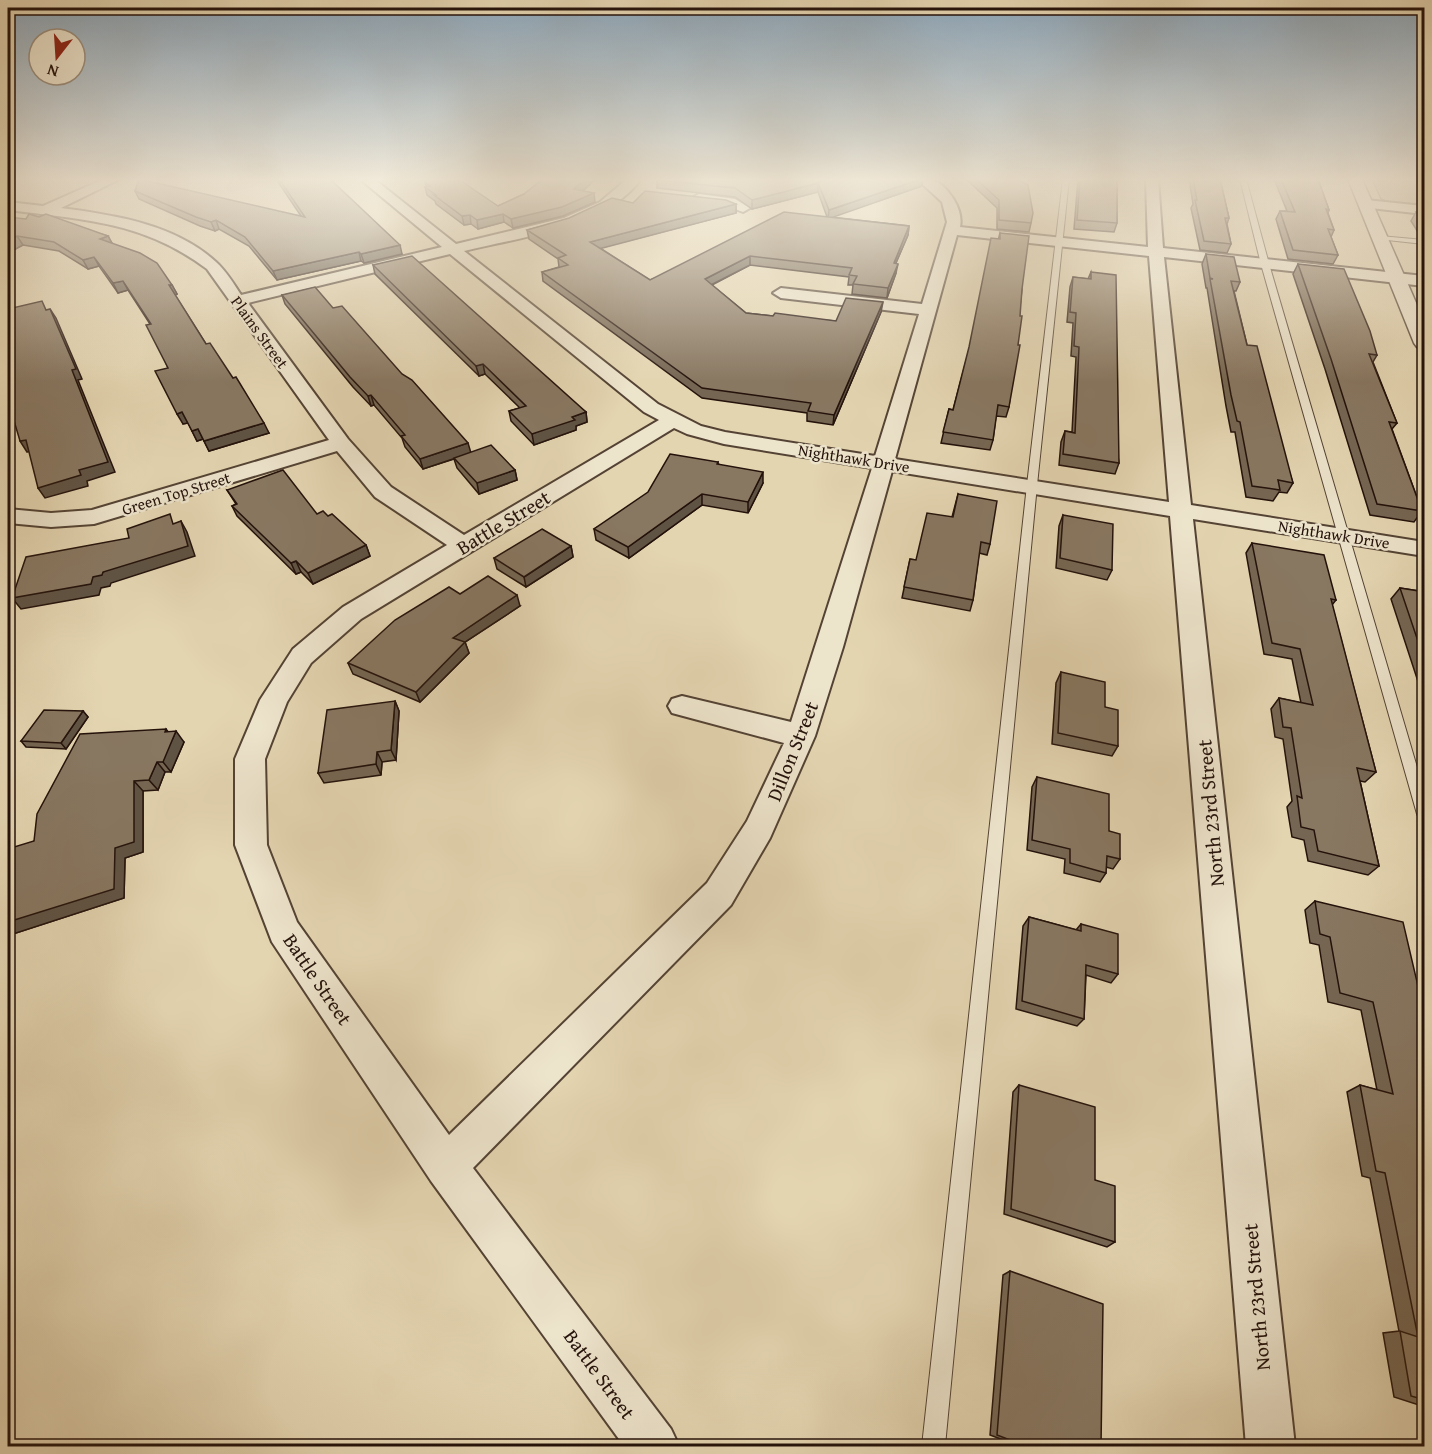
<svg xmlns="http://www.w3.org/2000/svg" width="1432" height="1454" viewBox="0 0 1432 1454" font-family="'Gentium Book Plus',serif">
  <style>
    .green { fill: #c3b495; stroke: #746350; stroke-width: 1.5 }
    .lines { fill: none; stroke-linecap: round; stroke-linejoin: round }
    .service-casing { stroke: #544334; stroke-width: 2 }
    .minor-casing { stroke: #544334; stroke-width: 4 }
    .tertiary-casing { stroke: #544334; stroke-width: 3 }
    .service { fill: #ede4cc; fill-rule: evenodd }
    .minor { fill: #ede4cc; fill-rule: evenodd }
    .tertiary { fill: #ede4cc; fill-rule: evenodd }
    .wall { fill: #756653; stroke: #24120b; stroke-width: 1.5 }
    .shaded-wall { fill: #5f5344; stroke: #24120b; stroke-width: 1.5 }
    .building { fill: #887761; stroke: #24120b; stroke-width: 1.5 }
    .labels { text-anchor: middle; dominant-baseline: central; stroke-width: 5; stroke-linejoin: round; paint-order: stroke }
    .far-street-label { font-size: 16px; fill: #24120b; stroke: #ede4cc }
    .street-label { font-size: 20px; fill: #24120b; stroke: #ede4cc }
  </style>
  <rect width="100%" height="100%" fill="#e4d5b1"/>
  <filter id="stains"><feTurbulence type="fractalNoise" baseFrequency=".00333" numOctaves="4"/><feColorMatrix values="0 0 0 0 .2 0 0 0 0 .09 0 0 0 0 .02 0 0 0 .5 -.17"/></filter>
  <radialGradient id="worn" r=".72"><stop offset=".6" stop-color="#630" stop-opacity="0"/><stop offset="1" stop-color="#630" stop-opacity=".3"/></radialGradient>
  <polygon class="green" points="1372,179 1424,179 1424,206 1386,201 1381,199"/>
  <g class="lines">
    <g class="service-casing">
      <g id="service">
        <polygon points="1063,179 1069,179 1037,485 945,1446 922,1446 1027,485"/>
        <polygon points="1240,179 1246,179 1269,264 1424,791 1424,820 1419,818 1417,814 1261,264"/>
        <polygon points="1380,236 1424,240 1424,244 1378,239"/>
      </g>
    </g>
    <g class="minor-casing">
      <g id="minor">
        <path d="M104,179H120L61,208C114,215 175,224 216,262C226,271 234,284 241,295L442,247L360,179H374L456,244L564,218L600,202L627,179H641C605,228 520,237 464,251L658,404L701,426L725,432L875,456L919,314L781,298L773,293L781,288L922,304L947,222L942,202L917,179C921,179 928,178 931,179C948,185 964,210 960,227L1148,247L1146,179H1158L1163,248L1424,276V286L1164,257L1191,505L1424,542V556L1193,519L1295,1446H1246L1170,516L892,471L843,647L815,736L770,838L731,905L473,1168L671,1429L679,1446H624L431,1181L272,942L235,845V759L260,700L293,649L343,607L447,545L375,497L337,451L94,524L51,527L8,523V509L51,513L92,510L329,440L207,269C143,221 84,220 8,210V202L43,206ZM957,235L1149,256L1169,502L895,459ZM450,254L644,412L659,420L464,535L391,487L348,439L248,303ZM674,428L687,434L724,444L872,468L791,722L682,696L672,699L668,706L672,713L784,743L747,821L707,883L449,1135L297,922L267,845L265,759L287,702L311,663L361,619Z"/>
        <polygon points="699,194 735,199 750,208 743,212 727,206 694,201 692,198"/>
        <polygon points="1366,200 1424,206 1424,214 1361,207 1359,204"/>
      </g>
    </g>
    <g class="tertiary-casing">
      <polygon id="tertiary" points="1348,179 1362,179 1424,321 1424,349 1417,347 1414,343"/>
    </g>
    <use href="#service" class="service"/>
    <use href="#minor" class="minor"/>
    <use href="#tertiary" class="tertiary"/>
  </g>
  <g class="wall">
    <polygon points="276,179 330,179 402,254 364,263 361,261 277,280 249,246 219,229 215,231 200,226 139,199 135,191 301,216"/>
    <polygon points="543,179 596,179 583,191 595,202 563,216 513,228 504,222 478,229 471,224 464,225 436,204 435,201 427,195 425,187 426,186 425,182 498,206 524,194"/>
    <polygon points="966,179 1017,179 1031,223 1029,232 997,229 997,208"/>
    <polygon points="1078,179 1117,179 1117,223 1114,232 1074,229"/>
    <polygon points="1189,179 1220,179 1229,218 1227,224 1231,244 1227,253 1200,250 1191,208 1193,204"/>
    <polygon points="1274,179 1318,179 1329,210 1328,213 1334,230 1331,237 1338,255 1333,264 1288,259 1276,219 1280,211 1287,211"/>
    <polygon points="657,180 922,186 831,217 909,226 908,235 896,263 896,273 887,298 852,294 853,285 848,285 849,277 750,265 712,285 746,313 773,316 836,321 881,312 833,425 807,421 807,413 702,398 543,281 542,272 559,267 558,259 529,239 527,230 633,203 736,204 736,213 600,248 650,280 827,217 818,192 752,209 735,197 657,188"/>
    <polygon points="1416,212 1425,213 1425,238 1421,237 1411,221"/>
    <polygon points="39,217 108,236 112,243 172,285 177,294 175,295 206,344 269,433 209,451 203,439 197,441 188,423 183,424 168,368 150,324 128,290 118,293 99,266 88,269 59,251 23,245 8,253 26,219"/>
    <polygon points="1000,233 1022,289 1009,407 1006,417 996,416 993,440 990,450 941,443 949,409 953,410"/>
    <polygon points="1206,254 1240,282 1236,291 1234,291 1247,345 1293,483 1287,493 1279,492 1273,501 1246,497 1235,432 1231,432 1226,406 1207,288 1206,288 1202,264"/>
    <polygon points="1298,264 1377,355 1373,362 1397,423 1392,429 1422,511 1414,522 1370,515 1325,369 1293,274"/>
    <polygon points="373,265 586,412 587,422 576,426 576,430 534,445 511,421 509,411 520,408 485,374 479,376 375,274"/>
    <polygon points="1091,272 1119,463 1115,474 1059,465 1061,442 1065,431 1072,432 1076,357 1071,356 1073,323 1067,322 1070,287 1073,277 1088,279"/>
    <polygon points="282,295 333,308 470,452 515,470 517,480 479,494 457,468 454,459 423,469 405,447 402,438 374,405 371,406 353,387 285,304"/>
    <polygon points="718,462 718,464 763,483 748,513 702,505 629,558 596,540 594,529"/>
    <polygon points="227,490 317,514 366,545 370,556 313,584 301,572 296,574 237,516 232,506 236,504"/>
    <polygon points="958,494 990,544 987,555 979,553 973,600 970,611 902,598 910,559 916,560 952,517"/>
    <polygon points="1063,515 1112,570 1107,580 1056,568 1059,526"/>
    <polygon points="1252,543 1336,600 1332,605 1376,772 1365,782 1360,781 1379,866 1368,875 1308,861 1304,840 1292,837 1287,807 1292,801 1283,739 1275,737 1271,709 1279,698 1301,703 1292,659 1264,654 1246,553"/>
    <polygon points="571,546 573,557 526,587 497,569 494,558"/>
    <polygon points="1400,588 1425,592 1425,703 1391,599"/>
    <polygon points="460,594 520,606 465,642 469,653 420,702 353,674 348,663"/>
    <polygon points="1061,672 1105,707 1118,746 1112,756 1052,744 1056,683"/>
    <polygon points="395,701 399,711 396,760 382,762 381,775 324,783 318,773"/>
    <polygon points="83,711 88,717 66,749 26,747 21,741"/>
    <polygon points="168,732 184,742 171,772 165,772 158,790 143,791 143,852 125,858 124,898 13,934 9,891 34,841"/>
    <polygon points="1037,777 1109,831 1120,859 1113,869 1106,867 1106,873 1100,882 1064,873 1065,859 1027,850 1032,787"/>
    <polygon points="1315,901 1425,1016 1425,1407 1394,1397 1383,1333 1399,1331 1370,1178 1362,1176 1347,1092 1360,1085 1377,1090 1361,1010 1328,1002 1319,945 1310,943 1305,910"/>
    <polygon points="1029,917 1076,930 1081,924 1118,974 1111,983 1086,975 1084,1019 1077,1026 1016,1009 1023,926"/>
    <polygon points="1019,1085 1095,1180 1115,1242 1107,1247 1004,1214 1013,1092"/>
    <polygon points="1010,1271 1101,1446 1019,1446 990,1435 1003,1275"/>
  </g>
  <g class="shaded-wall">
    <polygon points="585,179 596,179 575,197 574,189"/>
    <polygon points="921,179 923,179 922,186 828,219 829,210"/>
    <polygon points="818,183 818,192 752,209 752,200"/>
    <polygon points="594,193 595,202 563,216 513,228 511,219"/>
    <polygon points="736,204 736,213 591,251 590,242"/>
    <polygon points="503,214 504,222 478,229 477,220"/>
    <polygon points="470,215 471,224 464,225 462,216"/>
    <polygon points="216,220 219,229 215,231 211,222"/>
    <polygon points="909,226 908,235 892,272 894,263"/>
    <polygon points="17,236 23,245 8,253 8,241"/>
    <polygon points="108,236 113,245 100,239"/>
    <polygon points="400,245 402,254 364,263 361,254"/>
    <polygon points="359,252 361,261 277,280 273,271"/>
    <polygon points="750,256 750,265 705,288 705,279"/>
    <polygon points="94,257 99,266 88,269 83,260"/>
    <polygon points="898,264 896,273 887,298 888,288"/>
    <polygon points="123,281 128,290 118,293 113,283"/>
    <polygon points="169,285 172,285 177,294 174,295"/>
    <polygon points="883,302 881,312 833,425 834,415"/>
    <polygon points="50,309 56,318 82,379 78,380 115,472 87,481 88,486 45,498 38,488 79,470 72,370"/>
    <polygon points="483,364 485,374 479,376 476,366"/>
    <polygon points="371,395 374,405 371,406 368,396"/>
    <polygon points="182,412 188,423 183,424 177,414"/>
    <polygon points="586,412 587,422 576,426 576,430 534,445 532,434 572,417"/>
    <polygon points="264,423 269,433 209,451 204,441"/>
    <polygon points="198,429 203,439 197,441 192,431"/>
    <polygon points="26,440 33,450 27,452 20,441"/>
    <polygon points="468,443 471,453 423,469 420,459"/>
    <polygon points="515,470 517,480 479,494 477,483"/>
    <polygon points="763,472 763,483 748,513 748,502"/>
    <polygon points="702,494 702,505 629,558 628,547"/>
    <polygon points="181,521 187,532 195,556 111,583 110,586 101,588 99,595 21,609 12,598 103,572"/>
    <polygon points="366,545 370,556 313,584 308,573"/>
    <polygon points="571,546 573,557 526,587 524,577"/>
    <polygon points="296,561 301,572 296,574 291,563"/>
    <polygon points="517,595 520,606 465,642 469,653 420,702 416,692 453,638"/>
    <polygon points="395,701 399,711 396,760 391,750"/>
    <polygon points="83,711 88,717 66,749 61,743"/>
    <polygon points="166,729 173,738 176,731 184,742 171,772 163,762 165,732"/>
    <polygon points="377,752 382,762 381,775 376,764"/>
    <polygon points="157,762 165,772 158,790 149,780"/>
    <polygon points="134,781 143,791 143,852 125,858 124,898 13,934 8,930 8,922 115,848"/>
  </g>
  <g class="building">
    <polygon points="139,179 305,217 279,179 330,179 400,245 361,254 359,252 273,271 245,237 216,220 211,222 196,217 135,191"/>
    <polygon points="427,179 458,179 498,206 524,194 543,179 585,179 574,189 594,193 562,207 511,219 503,214 477,220 470,215 462,216 434,195 436,195 425,187 430,186 425,182"/>
    <polygon points="658,179 921,179 829,210 818,183 752,200 735,188 657,180"/>
    <polygon points="976,179 1017,179 1028,185 1033,213 1031,223 999,220 999,200"/>
    <polygon points="1080,179 1117,179 1117,223 1077,220"/>
    <polygon points="1193,179 1220,179 1229,218 1225,218 1231,244 1204,241 1195,200 1197,200"/>
    <polygon points="1281,179 1318,179 1329,210 1326,209 1334,230 1328,229 1338,255 1293,250 1280,211 1295,212"/>
    <polygon points="645,191 726,200 736,204 590,242 650,280 784,212 909,226 894,263 898,264 888,288 853,284 857,276 849,275 852,268 750,256 705,279 746,313 773,316 775,313 836,321 846,298 883,302 834,415 808,411 811,403 702,388 542,272 568,265 558,258 566,255 527,230 569,218 612,198 633,203"/>
    <polygon points="1416,212 1425,213 1425,226"/>
    <polygon points="29,214 39,217 46,214 108,236 100,239 140,253 157,263 172,285 169,285 206,344 210,343 233,378 236,377 264,423 204,441 198,429 192,431 182,412 177,414 155,371 168,368 146,325 151,324 123,281 113,283 94,257 83,260 54,242 17,236 8,241 8,217 26,219"/>
    <polygon points="1000,233 1029,236 1022,289 1020,316 1022,316 1018,345 1020,345 1009,407 998,405 993,440 943,432 949,409 953,410 969,347 991,238 1000,239"/>
    <polygon points="1206,254 1234,257 1240,282 1231,281 1247,345 1257,346 1293,483 1278,480 1280,490 1252,486 1240,422 1237,421 1231,395 1210,279 1213,279 1210,278"/>
    <polygon points="412,256 586,412 572,417 575,420 532,434 509,411 526,406 483,364 476,366 373,265"/>
    <polygon points="1298,264 1344,269 1370,331 1377,355 1369,354 1397,423 1389,422 1422,511 1377,504 1331,359"/>
    <polygon points="1091,272 1116,275 1119,463 1063,454 1065,431 1075,433 1079,347 1074,346 1076,313 1070,312 1073,277 1091,279"/>
    <polygon points="315,287 333,308 342,306 402,374 412,380 468,443 420,459 401,436 405,435 371,395 368,396 350,377 282,295"/>
    <polygon points="42,301 46,310 50,309 76,369 72,370 108,462 79,470 81,475 38,488 26,440 20,441 9,404 14,402 8,374 8,313 9,313 8,309"/>
    <polygon points="491,445 515,470 477,483 454,458"/>
    <polygon points="670,454 718,462 717,464 763,472 748,502 702,494 628,547 594,529 648,492"/>
    <polygon points="283,470 317,514 323,511 328,516 332,514 366,545 308,573 296,561 291,563 232,506 237,504 227,490"/>
    <polygon points="958,494 997,501 990,544 981,542 973,600 904,587 910,559 916,560 927,513 953,517"/>
    <polygon points="170,514 173,524 181,521 188,546 103,572 102,575 93,577 91,584 12,598 26,557 129,538 127,529"/>
    <polygon points="1063,515 1113,524 1112,570 1060,558"/>
    <polygon points="542,529 571,546 524,577 494,558"/>
    <polygon points="1252,543 1324,555 1336,600 1331,599 1376,772 1357,768 1379,866 1318,851 1314,830 1301,827 1297,796 1302,798 1291,728 1283,727 1279,698 1313,705 1300,649 1272,643"/>
    <polygon points="488,576 517,595 453,638 465,642 416,692 348,663 395,620 449,587 460,594"/>
    <polygon points="1400,588 1425,592 1425,662"/>
    <polygon points="1061,672 1105,682 1105,707 1118,710 1118,746 1058,733"/>
    <polygon points="395,701 391,750 377,752 376,764 318,773 327,710"/>
    <polygon points="44,710 83,711 61,743 21,741"/>
    <polygon points="166,729 165,732 176,731 163,762 157,762 149,780 134,781 134,842 115,848 114,889 8,922 8,891 9,891 14,847 34,841 37,814 80,734"/>
    <polygon points="1037,777 1109,794 1109,831 1120,834 1120,859 1107,856 1106,873 1070,863 1070,849 1032,840"/>
    <polygon points="1315,901 1403,922 1425,1016 1425,1400 1411,1396 1400,1331 1418,1337 1385,1173 1376,1171 1360,1085 1393,1094 1373,1002 1340,993 1330,937 1320,934"/>
    <polygon points="1029,917 1081,931 1081,924 1118,934 1118,974 1086,965 1084,1019 1022,1001"/>
    <polygon points="1019,1085 1095,1107 1095,1180 1115,1186 1115,1242 1011,1209"/>
    <polygon points="1010,1271 1103,1304 1101,1446 1026,1446 997,1435"/>
  </g>
  <linearGradient id="sky" x2="0" y2="1"><stop stop-color="#8ca7bc"/><stop offset="0.47" stop-color="#f3ecdc"/><stop offset="1" stop-color="#f3ecdc" stop-opacity="0"/></linearGradient>
  <rect width="1432" height="382" fill="url(#sky)"/>
  <g class="labels">
    <g class="far-street-label">
      <text transform="translate(260 332) rotate(54)">Plains Street</text>
      <text transform="translate(854 458) rotate(9)">Nighthawk Drive</text>
      <text transform="translate(176 493) rotate(-17)">Green Top Street</text>
      <text transform="translate(1334 534) rotate(9)">Nighthawk Drive</text>
    </g>
    <g class="street-label">
      <text transform="translate(503 522) rotate(-31)">Battle Street</text>
      <text transform="translate(792 751) rotate(-68)">Dillon Street</text>
      <text transform="translate(1210 813) rotate(-95)">North 23rd Street</text>
      <text transform="translate(318 979) rotate(56)">Battle Street</text>
      <text transform="translate(1256 1297) rotate(-95)">North 23rd Street</text>
      <text transform="translate(600 1374) rotate(54)">Battle Street</text>
    </g>
  </g>
  <rect width="1432" height="1454" fill="none" stroke="#e4d5b1" stroke-width="30"/>
  <rect x="9" y="9" width="1414" height="1436" fill="none" stroke="#24120b" stroke-width="3"/>
  <rect x="15" y="15" width="1402" height="1424" fill="none" stroke="#24120b" stroke-width="1.5"/>
  <g transform="translate(57 57) rotate(197)"><circle r="28" fill="#ede4cc" stroke="#9d907f" stroke-width="1.5"/>
  <path d="M0-4.5L10 22L0 15L-10 22Z" fill="#8f2418"/>
  <text y="-9" font-size="16" font-weight="bold" text-anchor="middle" fill="#24120b">N</text>
  </g>
  <rect width="100%" height="100%" filter="url(#stains)"/>
  <rect width="100%" height="100%" fill="url(#worn)"/>
</svg>
